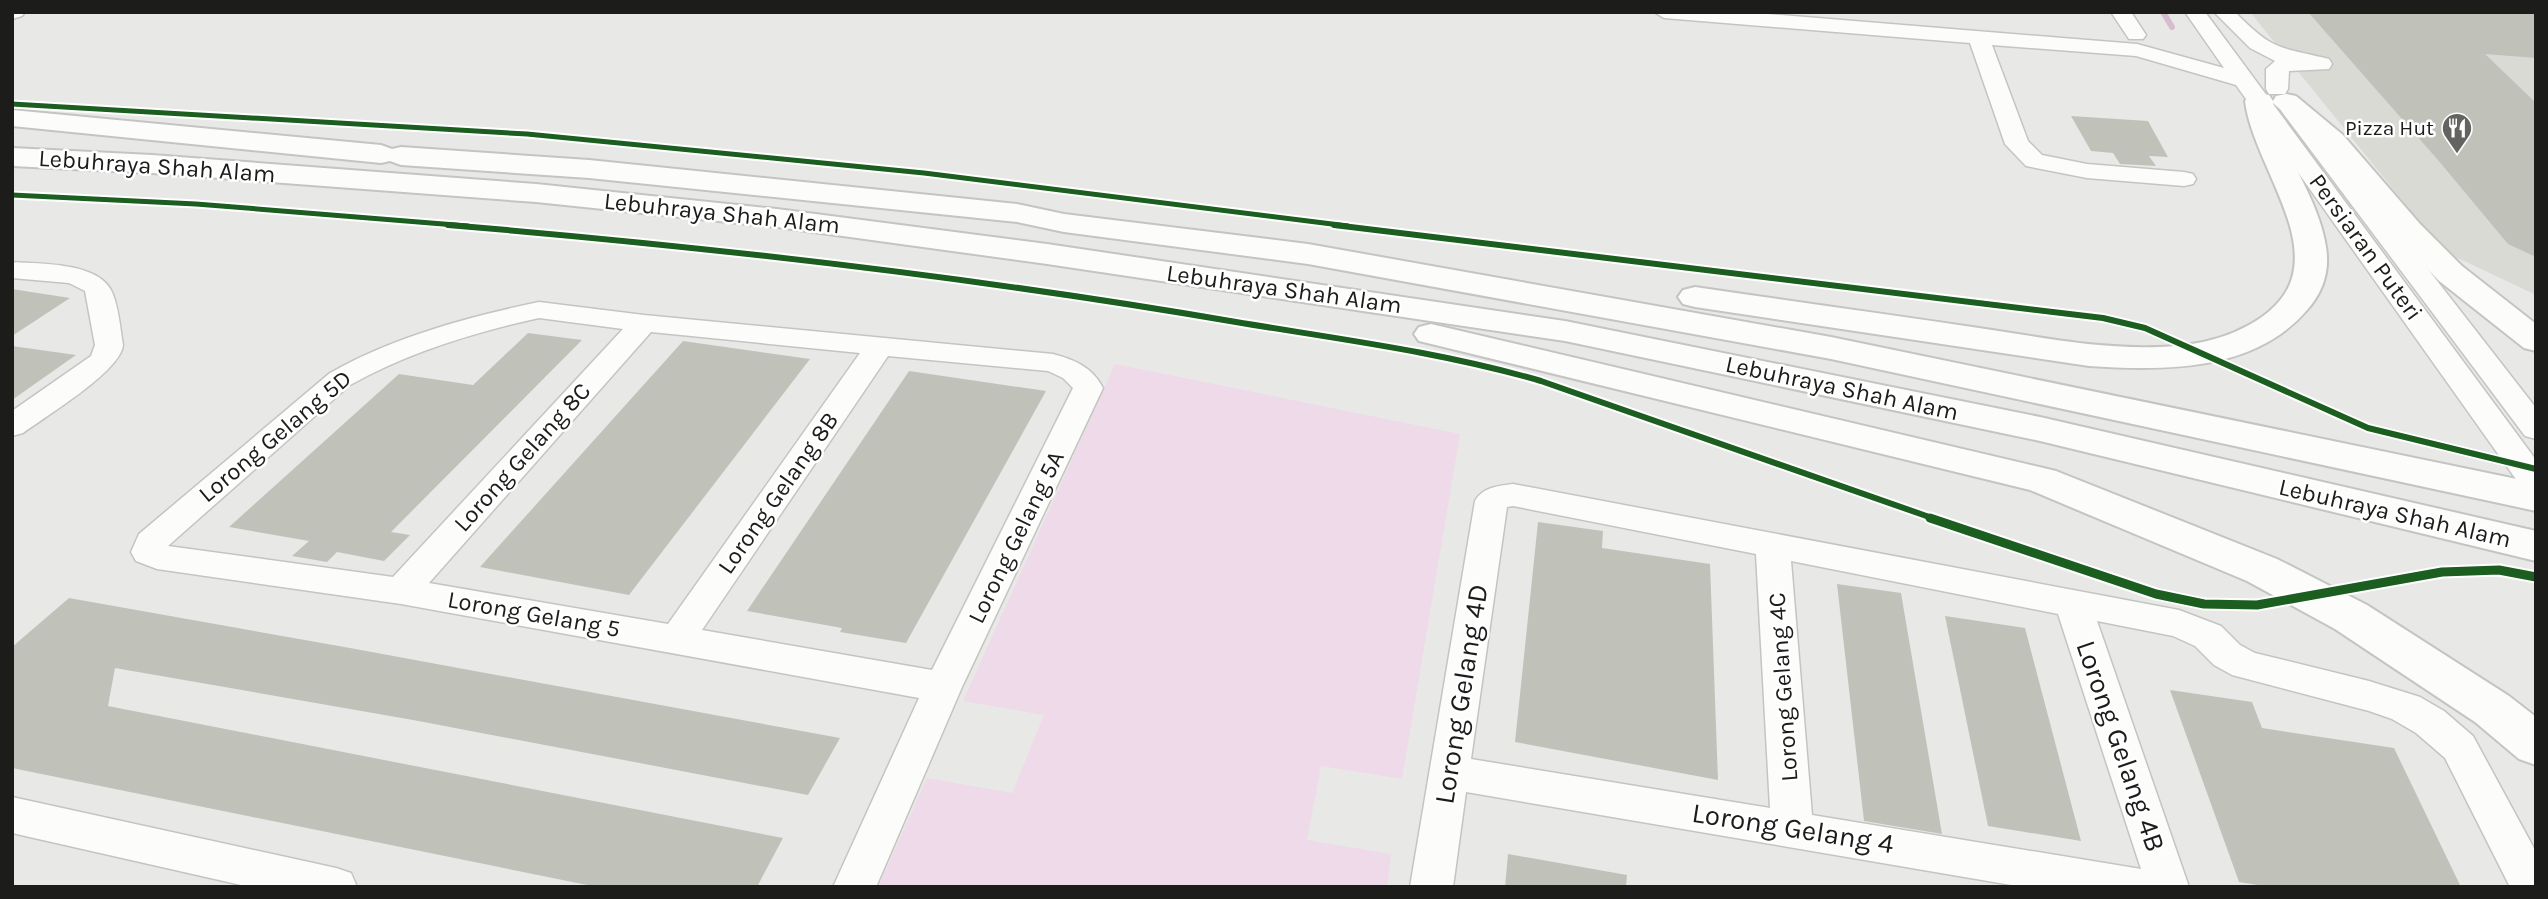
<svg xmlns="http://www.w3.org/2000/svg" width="2548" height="899" viewBox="0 0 2548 899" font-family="Karla,sans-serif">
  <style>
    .built { fill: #d8dad3 }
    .green { fill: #eedae8 }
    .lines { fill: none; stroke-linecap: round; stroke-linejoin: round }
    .stream { stroke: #d6bcce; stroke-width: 6 }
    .building { fill: #c0c2ba }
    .minor-casing { stroke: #c4c4c3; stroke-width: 3 }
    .highway-casing { stroke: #c4c4c3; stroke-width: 4 }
    .minor { fill: #fcfcfb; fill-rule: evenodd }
    .highway { fill: #fcfcfb; fill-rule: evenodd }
    .cycleway-far2-casing { stroke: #fff; stroke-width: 9 }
    .cycleway-far1-casing { stroke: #fff; stroke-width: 10 }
    .cycleway-casing { stroke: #fff; stroke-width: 13 }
    .cycleway-far2 { stroke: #1b5e20; stroke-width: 5 }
    .cycleway-far1 { stroke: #1b5e20; stroke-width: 6 }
    .cycleway { stroke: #1b5e20; stroke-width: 9 }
    .labels { text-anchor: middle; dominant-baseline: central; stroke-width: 5; stroke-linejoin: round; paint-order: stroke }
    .far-poi-label { font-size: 21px; fill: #1c1c1b; stroke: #fff; text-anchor: end }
    .street-label { font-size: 24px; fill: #1c1c1b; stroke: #fff }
    .near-street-label { font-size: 28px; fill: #1c1c1b; stroke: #fff }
  </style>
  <rect width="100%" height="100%" fill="#e8e9e7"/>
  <polygon class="built" points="2250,12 2536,12 2536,295 2443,251"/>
  <polygon class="green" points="1115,364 1460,434 1402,779 1321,766 1307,840 1391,854 1387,887 878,887 927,778 1012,793 1044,715 963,701"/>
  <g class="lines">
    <polyline class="stream" points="2163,12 2172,27"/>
  </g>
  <g class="building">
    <polygon points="2308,12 2536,12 2536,58 2485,54 2536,103 2536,257 2508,244 2438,160"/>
    <polygon points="2071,116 2148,121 2168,157 2149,156 2156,166 2120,164 2113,153 2091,151"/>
    <polygon points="12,289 70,298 12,336"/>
    <polygon points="528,333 582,340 391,532 410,535 384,561 337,552 327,562 292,556 309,541 229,527 399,374 473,385"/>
    <polygon points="683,341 810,359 629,595 480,567"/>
    <polygon points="12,346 76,355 12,400"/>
    <polygon points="909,371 1046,391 906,643 840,632 842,628 747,611"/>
    <polygon points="1538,522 1603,531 1602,548 1710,564 1718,780 1515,742"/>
    <polygon points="1837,584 1901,593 1942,834 1864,821"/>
    <polygon points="69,598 350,648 840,738 808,795 413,720 115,668 108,706 783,838 757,887 597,887 12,768 12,647"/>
    <polygon points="1945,616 2025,628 2081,841 1988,826"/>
    <polygon points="2170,690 2252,702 2262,728 2394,748 2461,887 2270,887 2239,882"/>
    <polygon points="1508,854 1627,875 1626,887 1505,887"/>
  </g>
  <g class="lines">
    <g class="minor-casing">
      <g id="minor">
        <polygon points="12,12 25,12 22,16 12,19"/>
        <polygon points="1654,12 1743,12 2137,44 2224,68 2185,12 2205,12 2536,460 2536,495 2525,492 2236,85 2136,56 1992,45 2028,141 2042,155 2087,164 2184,172 2193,174 2196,179 2193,184 2184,186 2087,178 2026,166 2005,144 1970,43 1664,18"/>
        <polygon points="2111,12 2131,12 2146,35 2143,39 2129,39"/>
        <path d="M2214,12H2235C2273,51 2279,47 2329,59L2332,64L2329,69L2289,71L2288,89L2285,94H2269L2266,89V69L2275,61L2250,48Z"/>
        <polygon points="2290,100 2298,102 2536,408 2536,439 2525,436 2282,112 2279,107 2282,102"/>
        <path d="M12,262C40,264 99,262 112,292C119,308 120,328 123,345C121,371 46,416 23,433L12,436V411L91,356L95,345L85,291L69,283L12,278Z"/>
        <path d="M539,302L644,315L1053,354C1075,360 1092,367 1103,388L962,687L876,887H833L919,698L401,604L157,569L136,561L131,552L139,534L330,373C393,337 468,317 539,302ZM539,318L623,329L393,577L168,546L350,385C407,353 475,332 539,318ZM651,332L860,353L668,624L429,583ZM888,356L1048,371L1063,378L1073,388L932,670L702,630Z"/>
        <path d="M1513,484L2179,610L2221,626L2240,645L2255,653L2369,681L2420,697L2444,711L2473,736L2536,852V887H2510L2445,758L2416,733L2392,719L2369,711L2232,675L2214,665L2195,646L2173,636L2097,621L2189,887H2023L1466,792L1453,887H1410L1475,501C1483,487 1498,486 1513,484ZM1513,506L1756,554L1770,808L1471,759L1507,507ZM1791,561L2058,614L2141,869L1812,815Z"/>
        <polygon points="12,797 336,868 351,873 357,887 250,887 12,833"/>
      </g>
    </g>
    <g class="highway-casing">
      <g id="highway">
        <path d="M2259,93L2269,95L2273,101L2276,96L2286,94L2296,96L2343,135L2420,224L2462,266L2536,324V351L2524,348L2438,280L2398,238L2323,147L2273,103C2281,155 2318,195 2326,247C2330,271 2323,292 2307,310C2254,372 2163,371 2089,366L1695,307L1683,304L1678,297L1683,290L1695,287C1790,301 1884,314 1979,328C2047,338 2116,353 2185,345C2224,341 2280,319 2292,278C2308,225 2252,157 2245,101L2249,95Z"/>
        <polygon points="12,110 381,145 392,149 401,147 589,160 1017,204 1064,214 1308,244 1831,337 2536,483 2536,511 1831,359 1308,264 1064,232 1017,222 589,178 401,165 390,161 381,163 12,126"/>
        <polygon points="12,148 152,155 536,184 777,209 1047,244 1565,321 2040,417 2536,531 2536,561 2040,441 1565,341 1047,264 777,227 536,202 152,173 12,166"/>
        <polygon points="1431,324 2056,471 2277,559 2367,605 2509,696 2536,717 2536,765 2519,759 2475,722 2335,629 2247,581 2030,490 1419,341 1414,334 1419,327"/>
      </g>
    </g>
    <use href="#minor" class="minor"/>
    <use href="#highway" class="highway"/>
    <g class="cycleway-far2-casing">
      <g id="cycleway-far2">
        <polyline points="12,104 527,134 924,173 1348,226"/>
        <polyline points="12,195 196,204 468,226"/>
      </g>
    </g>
    <g class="cycleway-far1-casing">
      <g id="cycleway-far1">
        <path d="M448,225C711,247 975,277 1236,322C1338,339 1442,352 1541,381L1935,519"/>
        <polyline points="1334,225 2103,318 2145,328 2368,428 2536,469"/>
      </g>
    </g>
    <g class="cycleway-casing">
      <polyline id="cycleway" points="1930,518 2156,594 2204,604 2257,605 2442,572 2499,570 2536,577"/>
    </g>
    <use href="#cycleway-far2" class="cycleway-far2"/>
    <use href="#cycleway-far1" class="cycleway-far1"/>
    <use href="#cycleway" class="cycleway"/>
  </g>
  <defs>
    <g id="restaurant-pin" transform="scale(1.575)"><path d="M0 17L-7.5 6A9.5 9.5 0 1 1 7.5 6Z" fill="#636462" stroke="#fff"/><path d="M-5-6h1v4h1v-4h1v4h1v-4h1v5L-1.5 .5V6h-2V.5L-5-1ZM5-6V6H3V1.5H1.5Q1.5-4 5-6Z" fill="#fff"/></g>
  </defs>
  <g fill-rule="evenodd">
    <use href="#restaurant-pin" x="2457" y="128"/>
  </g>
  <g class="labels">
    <g class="far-poi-label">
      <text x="2434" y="128">Pizza Hut</text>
    </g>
    <g class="street-label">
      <text transform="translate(157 166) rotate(4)">Lebuhraya Shah Alam</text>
      <text transform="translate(722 213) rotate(6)">Lebuhraya Shah Alam</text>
      <text transform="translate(2366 247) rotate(54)">Persiaran Puteri</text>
      <text transform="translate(1284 289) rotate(8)">Lebuhraya Shah Alam</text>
      <text transform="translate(1842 388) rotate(12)">Lebuhraya Shah Alam</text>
      <text transform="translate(275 436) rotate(-40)">Lorong Gelang 5D</text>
      <text transform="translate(522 457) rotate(-48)">Lorong Gelang 8C</text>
      <text transform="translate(778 493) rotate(-55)">Lorong Gelang 8B</text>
      <text transform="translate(2395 513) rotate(13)">Lebuhraya Shah Alam</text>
      <text transform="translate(1016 537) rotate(-64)">Lorong Gelang 5A</text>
      <text transform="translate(534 614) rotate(10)">Lorong Gelang 5</text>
      <text transform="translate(1783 687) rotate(-94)">Lorong Gelang 4C</text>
    </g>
    <g class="near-street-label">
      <text transform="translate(1461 694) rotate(-81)">Lorong Gelang 4D</text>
      <text transform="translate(2121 746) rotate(71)">Lorong Gelang 4B</text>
      <text transform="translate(1793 828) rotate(9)">Lorong Gelang 4</text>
    </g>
  </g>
  <rect width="2548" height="899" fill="none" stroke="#1c1c1b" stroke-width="28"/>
</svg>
